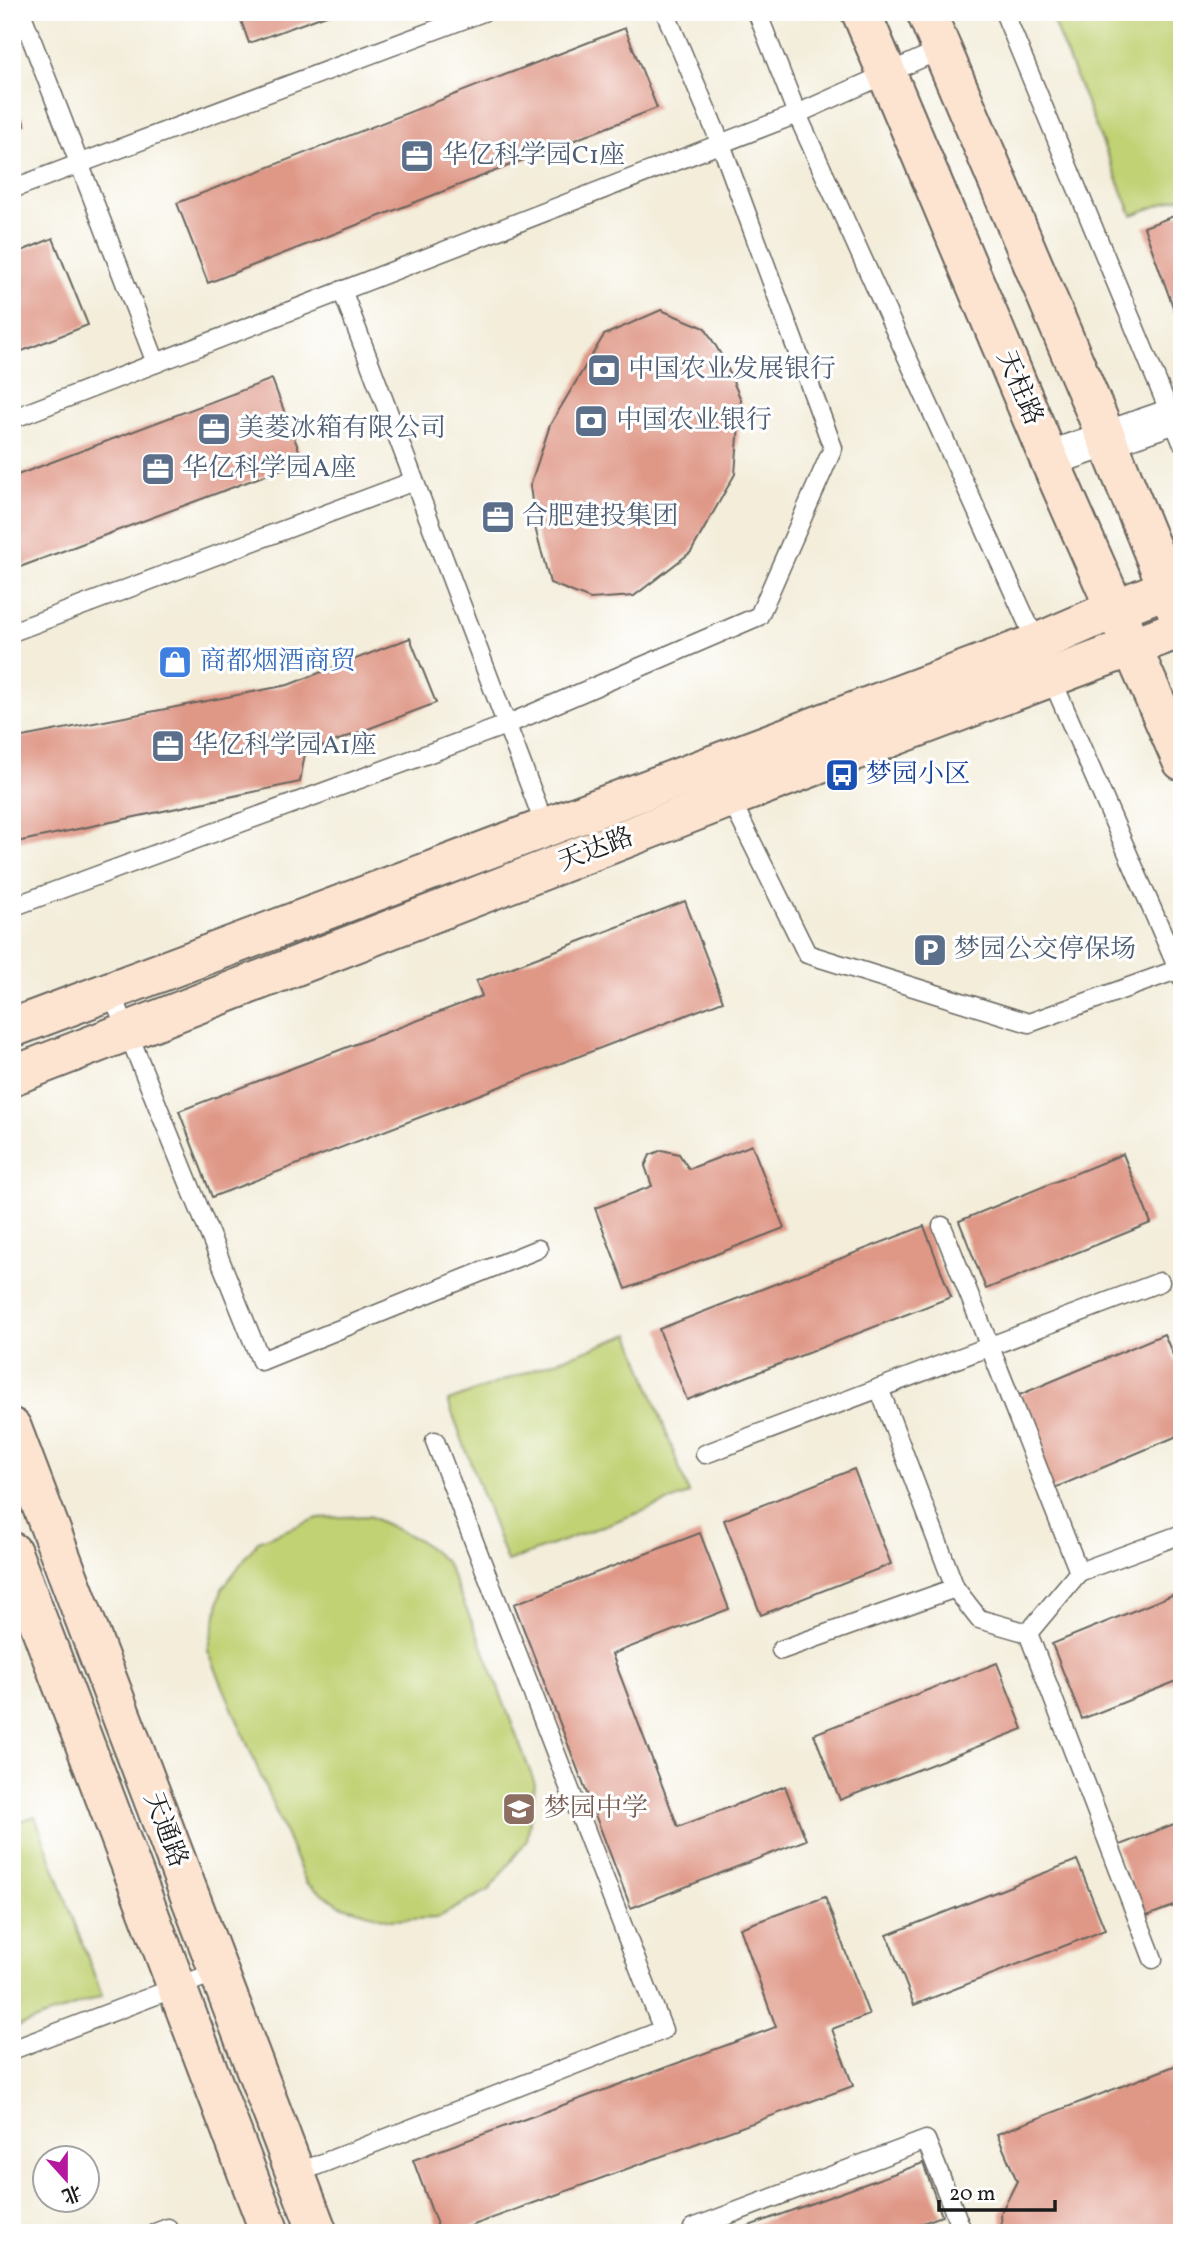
<svg xmlns="http://www.w3.org/2000/svg" width="1194" height="2245" viewBox="0 0 1194 2245" font-family="Vollkorn,'Noto Serif SC',serif">
  <style>
    .green { fill: #c1d275; stroke: #6e7748; stroke-width: 2 }
    .building { fill: #df9786 }
    .lines { fill: none; stroke-linecap: round; stroke-linejoin: round }
    .lane-casing { stroke: #67655e; stroke-width: 21 }
    .street-casing { stroke: #67655e; stroke-width: 38 }
    .secondary-casing { stroke: #67655e; stroke-width: 42 }
    .lane { stroke: #fff; stroke-width: 18 }
    .street { stroke: #fff; stroke-width: 35 }
    .secondary { stroke: #fde4d1; stroke-width: 38 }
    .labels { text-anchor: middle; dominant-baseline: central; stroke-width: 6; stroke-linejoin: round; paint-order: stroke }
    .service-label { font-size: 26px; fill: #4e5e75; stroke: #fff; text-anchor: start }
    .street-label { font-size: 26px; fill: #1c1c1c; stroke: #fff }
    .shop-label { font-size: 26px; fill: #366cbe; stroke: #fff; text-anchor: start }
    .transit-label { font-size: 26px; fill: #164399; stroke: #fff; text-anchor: start }
    .education-label { font-size: 26px; fill: #785e54; stroke: #fff; text-anchor: start }
  </style>
  <rect width="100%" height="100%" fill="#fff"/>
  <filter id="ink" filterUnits="userSpaceOnUse"><feTurbulence type="fractalNoise" baseFrequency=".0143" numOctaves="2"/><feDisplacementMap in="SourceGraphic" scale="14" xChannelSelector="R" yChannelSelector="G"/><feConvolveMatrix kernelMatrix="1 2 1 2 8 2 1 2 1" color-interpolation-filters="sRGB"/></filter>
  <filter id="wash" filterUnits="userSpaceOnUse"><feTurbulence type="fractalNoise" baseFrequency=".00686" numOctaves="4" result="noise"/><feDisplacementMap in="SourceGraphic" scale="28" xChannelSelector="R" yChannelSelector="G"/><feGaussianBlur stdDeviation="1.57" result="paint"/><feColorMatrix in="noise" values="0 0 0 0 0 0 0 0 0 0 0 0 0 0 0 0 0 1.4 0 .05"/><feComposite in="paint" operator="in"/></filter>
  <g filter="url(#wash)">
    <rect width="100%" height="100%" fill="#f3edda"/>
    <g class="green">
      <polygon points="1049,12 1171,12 1182,39 1182,197 1132,215"/>
      <polygon points="630,1334 689,1494 507,1562 448,1401"/>
      <polygon points="369,1516 419,1540 446,1562 481,1643 535,1784 527,1840 489,1890 437,1918 390,1920 340,1905 306,1883 208,1651 222,1589 258,1541 318,1518"/>
      <polygon points="35,1816 102,1996 12,2029 12,1824"/>
    </g>
    <g id="blocks">
      <g class="building">
        <polygon points="238,12 332,12 332,13 249,43"/>
        <polygon points="625,28 657,108 208,283 177,203"/>
        <polygon points="12,96 25,125 12,130"/>
        <polygon points="1182,213 1182,329 1181,329 1144,227"/>
        <polygon points="53,238 88,325 12,355 12,255"/>
        <polygon points="661,310 705,328 723,358 741,400 735,474 691,552 634,596 590,599 550,583 536,531 530,486 550,425 604,335"/>
        <polygon points="272,379 303,461 12,570 12,477"/>
        <polygon points="410,638 436,703 305,753 300,782 12,843 12,739 288,685"/>
        <polygon points="685,901 723,1001 212,1197 179,1111 482,996 476,981"/>
        <polygon points="752,1145 784,1228 626,1289 595,1208 652,1186 645,1166 650,1155 662,1150 679,1154 689,1169"/>
        <polygon points="1123,1154 1151,1223 986,1289 959,1221"/>
        <polygon points="924,1226 951,1297 687,1400 659,1329"/>
        <polygon points="1164,1334 1182,1376 1182,1434 1050,1490 1012,1398"/>
        <polygon points="854,1469 891,1564 761,1615 724,1520"/>
        <polygon points="700,1533 729,1609 612,1654 678,1827 785,1786 806,1840 631,1908 514,1604"/>
        <polygon points="1182,1591 1182,1679 1082,1719 1052,1644"/>
        <polygon points="997,1663 1023,1729 840,1800 814,1734"/>
        <polygon points="1182,1821 1182,1903 1144,1917 1117,1846"/>
        <polygon points="1077,1860 1105,1930 914,2005 887,1935"/>
        <polygon points="825,1897 869,2015 832,2029 853,2086 452,2233 440,2233 413,2160 776,2027 740,1928"/>
        <polygon points="1182,2063 1182,2233 1002,2233 1001,2213 1017,2181 997,2134"/>
        <polygon points="923,2163 942,2216 896,2233 748,2233 746,2227"/>
      </g>
    </g>
  </g>
  <g filter="url(#ink)">
    <use href="#blocks" fill-opacity="0" stroke="#67655e" stroke-width="2"/>
    <g class="lines">
      <g class="lane-casing">
        <g id="lane">
          <polyline points="21,12 156,363"/>
          <polyline points="757,12 797,114 1038,646"/>
          <polyline points="1004,12 1182,442"/>
          <polyline points="12,189 483,12"/>
          <polyline points="342,290 547,831"/>
          <polyline points="12,419 797,114 942,49"/>
          <polyline points="12,632 414,481"/>
          <polyline points="1050,675 1182,978"/>
          <polyline points="729,796 807,954 1029,1023 1182,968"/>
          <polyline points="12,907 506,725 759,616 833,448 721,144 665,12"/>
          <polyline points="111,991 261,1361 538,1249"/>
          <polyline points="942,1226 1079,1572 1028,1633 1153,1959"/>
          <polyline points="879,1388 955,1588 979,1619 1028,1633"/>
          <polyline points="705,1454 1160,1282"/>
          <polyline points="1079,1572 1182,1534"/>
          <polyline points="781,1650 955,1588"/>
          <polyline points="12,2050 219,1971"/>
          <polyline points="295,2174 663,2030 435,1441"/>
          <polyline points="155,2233 168,2228 169,2233"/>
          <polyline points="695,2233 693,2228 926,2140 963,2233"/>
        </g>
      </g>
      <g class="street-casing">
        <polyline id="street" points="1049,459 1182,413"/>
      </g>
      <g class="secondary-casing">
        <g id="secondary">
          <polyline points="861,12 1049,459 1182,761"/>
          <polyline points="926,12 1107,439 1177,611"/>
          <polyline points="12,1028 1037,643 1115,609 1168,588"/>
          <polyline points="12,1076 730,798 1182,628"/>
          <polyline points="12,1428 318,2233"/>
          <polyline points="12,1552 270,2233"/>
        </g>
      </g>
      <use href="#lane" class="lane"/>
      <use href="#street" class="street"/>
      <use href="#secondary" class="secondary"/>
    </g>
  </g>
  <defs>
    <g id="office-square" transform="scale(1.75)"><rect x="-9" y="-9" width="18" height="18" rx="4" fill="#5c6f8a" stroke="#fff"/><path d="M-6-3h4V-5.5h4V-3h4V5H-6ZM-1-4.5V-3h2v-1.5ZM-6 0V1H6V0Z" fill="#fff"/></g>
    <g id="bank-square" transform="scale(1.75)"><rect x="-9" y="-9" width="18" height="18" rx="4" fill="#5c6f8a" stroke="#fff"/><path d="M-6-4H6V4H-6ZM0-2.3a2.3 2.3 0 1 0 0 4.6a2.3 2.3 0 1 0 0-4.6Z" fill="#fff"/></g>
    <g id="shop-square" transform="scale(1.75)"><rect x="-9" y="-9" width="18" height="18" rx="4" fill="#3f7fe0" stroke="#fff"/><path d="M-5-2.5h2.3a2.7 3.5 0 0 1 5.4 0H5L5.5 6h-11ZM-1.5-2.5h3a1.5 2.3 0 0 0-3 0Z" fill="#fff"/></g>
    <g id="bus-square" transform="scale(1.75)"><rect x="-9" y="-9" width="18" height="18" rx="4" fill="#1a4fb4" stroke="#fff"/><path d="M-5-6H5V4H4V6H2V4H-2V6H-4V4H-5ZM-3.5-4V0h7V-4ZM-3.5 1.2v1.5H-2V1.2ZM2 1.2v1.5H3.5V1.2Z" fill="#fff"/></g>
    <g id="parking-square" transform="scale(1.75)"><rect x="-9" y="-9" width="18" height="18" rx="4" fill="#5c6f8a" stroke="#fff"/><path d="M-3.5-5.5H1a3.5 3.5 0 0 1 0 7H-1V5.5H-3.5ZM-1-3.4V-.6H.8a1.4 1.4 0 0 0 0-2.8Z" fill="#fff"/></g>
    <g id="school-square" transform="scale(1.75)"><rect x="-9" y="-9" width="18" height="18" rx="4" fill="#8d6e63" stroke="#fff"/><path d="M0-5L7-2L0 1L-7-2ZM-4 1L0 2.5L4 1V4Q0 6-4 4Z" fill="#fff"/></g>
  </defs>
  <g fill-rule="evenodd">
    <use href="#office-square" x="417" y="156"/>
    <use href="#bank-square" x="604" y="370"/>
    <use href="#bank-square" x="591" y="421"/>
    <use href="#office-square" x="214" y="429"/>
    <use href="#office-square" x="158" y="469"/>
    <use href="#office-square" x="498" y="517"/>
    <use href="#shop-square" x="175" y="662"/>
    <use href="#office-square" x="168" y="746"/>
    <use href="#bus-square" x="842" y="775"/>
    <use href="#parking-square" x="930" y="950"/>
    <use href="#school-square" x="519" y="1809"/>
  </g>
  <g class="labels">
    <g class="service-label">
      <text x="442" y="156">华亿科学园C1座</text>
      <text x="628" y="370">中国农业发展银行</text>
      <text x="616" y="421">中国农业银行</text>
      <text x="238" y="429">美菱冰箱有限公司</text>
      <text x="182" y="469">华亿科学园A座</text>
      <text x="522" y="517">合肥建投集团</text>
      <text x="192" y="746">华亿科学园A1座</text>
      <text x="954" y="950">梦园公交停保场</text>
    </g>
    <g class="street-label">
      <text transform="translate(1019 388) rotate(67)">天柱路</text>
      <text transform="translate(596 850) rotate(-21)">天达路</text>
      <text transform="translate(165 1830) rotate(69)">天通路</text>
    </g>
    <g class="shop-label">
      <text x="200" y="662">商都烟酒商贸</text>
    </g>
    <g class="transit-label">
      <text x="866" y="775">梦园小区</text>
    </g>
    <g class="education-label">
      <text x="544" y="1809">梦园中学</text>
    </g>
  </g>
  <rect width="1194" height="2245" fill="none" stroke="#fff" stroke-width="42"/>
  <g transform="translate(66 2179) rotate(159)"><circle r="33" fill="#ffffff" stroke="#a4a4a4" stroke-width="2"/>
  <path d="M0-5L12 26L0 18L-12 26Z" fill="#b5179e"/>
  <text y="-10" font-size="19" font-weight="bold" text-anchor="middle" fill="#1c1c1c">北</text>
  </g>
  <path d="M939 2200v10h116v-10" fill="none" stroke="#1c1c1c" stroke-width="3.5"/>
  <text x="949" y="2200" font-size="21" fill="#1c1c1c" stroke="#ffffff" stroke-width="5" paint-order="stroke">20 m</text>
</svg>
